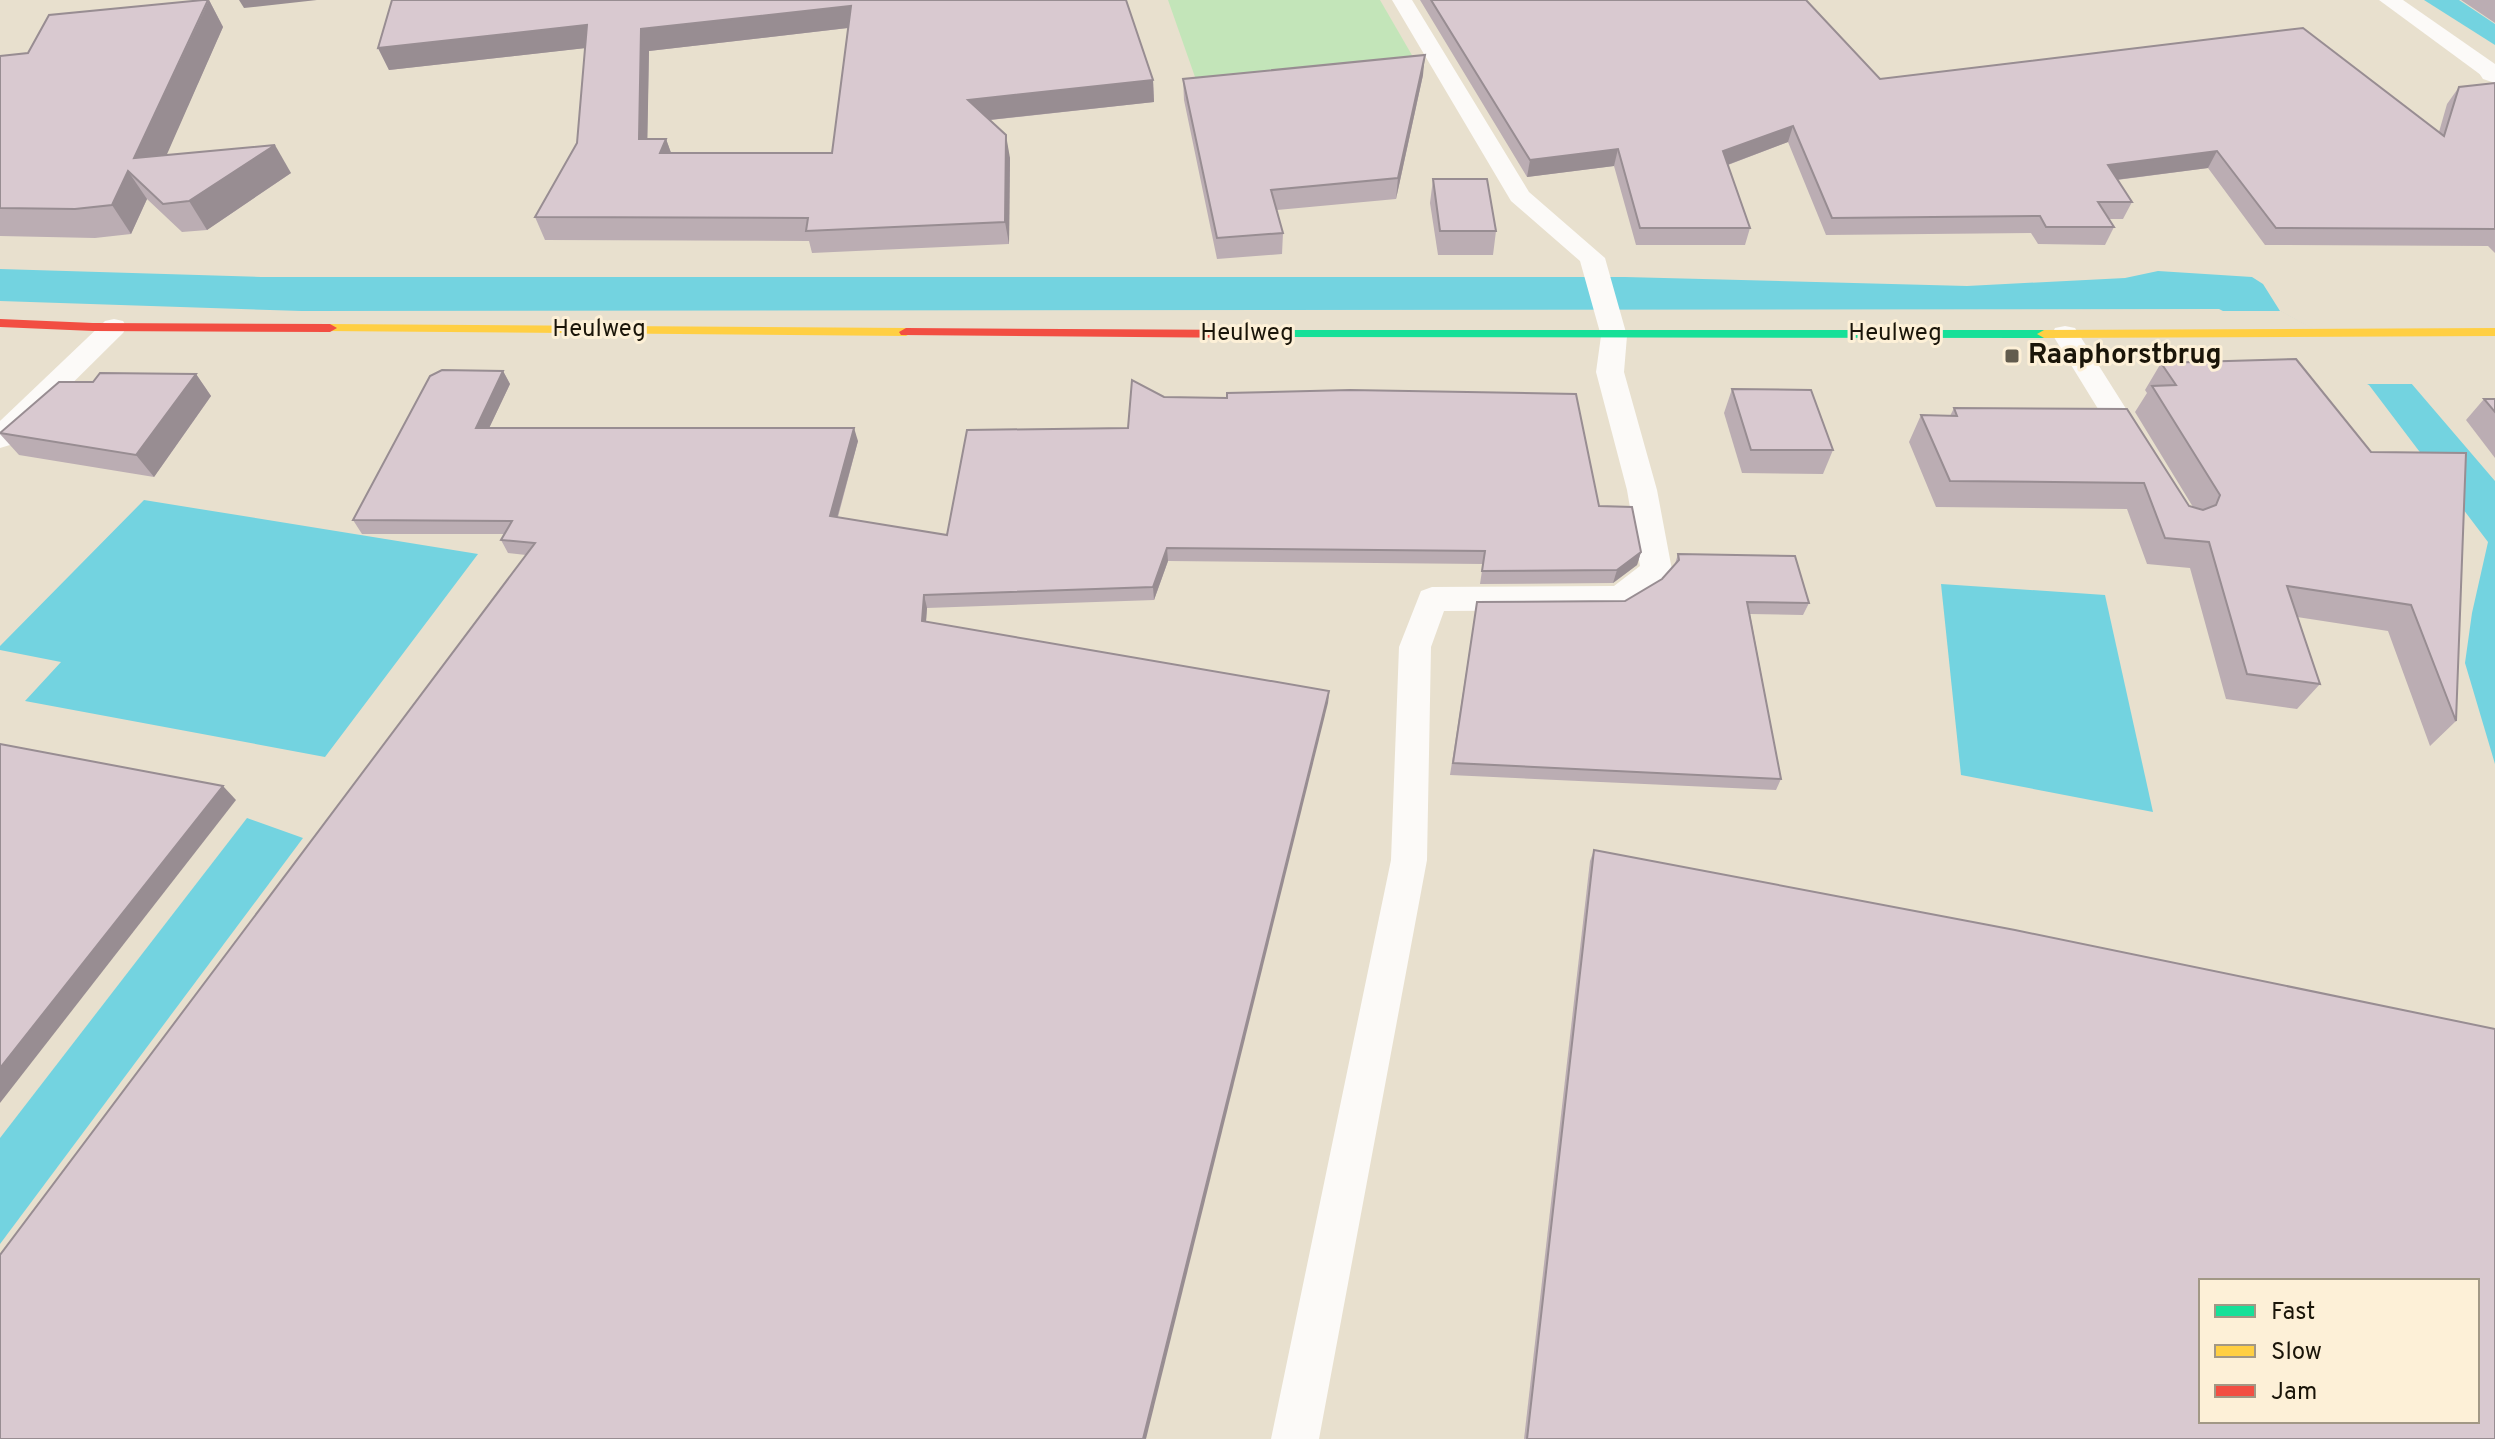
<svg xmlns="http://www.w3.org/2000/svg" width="2495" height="1439" viewBox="0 0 2495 1439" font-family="Overpass,sans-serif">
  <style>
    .green { fill: #c3e5b9 }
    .water { fill: #73d3e0 }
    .pier { fill: #e8e0ce }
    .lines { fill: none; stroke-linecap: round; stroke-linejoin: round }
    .lane { fill: #fcfaf8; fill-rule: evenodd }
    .street { fill: #fcfaf8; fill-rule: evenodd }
    .fast { fill: #16e098; fill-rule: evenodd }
    .slow { fill: #ffcf43; fill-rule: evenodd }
    .jam { fill: #f24e42; fill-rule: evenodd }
    .wall { fill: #bbadb3; fill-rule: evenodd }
    .shaded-wall { fill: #988d92 }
    .building { fill: #d9c9d0; stroke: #988d92; stroke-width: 2; fill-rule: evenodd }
    .poi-dot { fill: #625c4e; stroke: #fdf0d7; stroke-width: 3 }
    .labels { text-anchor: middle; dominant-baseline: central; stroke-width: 6; stroke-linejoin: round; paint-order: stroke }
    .far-street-label { font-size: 24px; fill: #1a1509; stroke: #fdf0d7 }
    .poi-label { font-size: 28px; font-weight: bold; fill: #1a1509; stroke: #fdf0d7; text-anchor: start }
  </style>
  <rect width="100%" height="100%" fill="#e8e0ce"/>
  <polygon class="green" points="1168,0 1380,0 1420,69 1202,97"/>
  <g class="water">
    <polygon points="2424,0 2459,0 2495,24 2495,45"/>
    <polygon points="0,269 261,277 1625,277 1967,286 2125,278 2158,271 2252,277 2263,284 2280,311 2411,383 2495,481 2495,764 2465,663 2472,613 2488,542 2369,385 2219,309 302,311 0,301"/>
    <polygon points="144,500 478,554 325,757 25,701 61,662 0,650 0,646"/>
    <polygon points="1941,584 2105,595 2153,812 1961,775"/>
    <polygon points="247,818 303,838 0,1244 0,1138"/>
  </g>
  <polygon class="pier" points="2219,311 2281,311 2416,384 2365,384"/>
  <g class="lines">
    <g class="lane">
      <path d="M1392,0H1412L1529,192L1605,258L1627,336L1624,372L1657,490L1672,570C1662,587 1639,604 1621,610L1444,611L1431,647L1427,860L1319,1439H1271L1391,860L1399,647L1421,591L1432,587L1614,586L1640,566L1627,490L1596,372L1601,336L1580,261L1511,201Z"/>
      <polygon points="2379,0 2403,0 2495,64 2495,79 2485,78"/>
      <polygon points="114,319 123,321 127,327 123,333 10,445 0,448 0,421 105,321"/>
      <polygon points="2065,326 2075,328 2147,442 2152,449 2147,456 2137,459 2127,456 2052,334 2055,328"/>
    </g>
    <polygon class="street" points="2495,65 2495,83 2483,79 2479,73 2483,67"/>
    <polygon class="fast" points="1254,330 2044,330 2051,334 2044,338 1249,337 1249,331"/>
    <g class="slow">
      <polygon points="330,324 906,328 913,332 906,336 325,331 325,325"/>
      <polygon points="2495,328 2495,336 2044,338 2037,334 2044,330"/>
    </g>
    <g class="jam">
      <polygon points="0,319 93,323 330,324 337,328 330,332 93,331 0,327"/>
      <polygon points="906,328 1254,330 1261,334 1254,338 901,335 899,332"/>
    </g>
  </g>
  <g class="wall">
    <polygon points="209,0 223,27 166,155 291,173 207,230 182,232 147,199 131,234 95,238 0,236 0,56 28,53"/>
    <path d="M1126,0L1153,80L1154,102L990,120L1010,158L1009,244L812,253L809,241L545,240L535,217L577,143L585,48L389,70L378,48ZM848,28L832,153H671L666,139H647L649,51Z"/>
    <polygon points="1420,0 1806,0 1880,79 2439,132 2447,104 2459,87 2495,83 2495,253 2488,246 2265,245 2208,168 2117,180 2132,202 2123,219 2109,219 2114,227 2105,245 2038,244 2031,233 1826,235 1788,142 1728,165 1750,228 1745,245 1636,245 1614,166 1527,177"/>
    <polygon points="2461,0 2495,0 2495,23"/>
    <polygon points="1423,75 1396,199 1277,210 1283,233 1282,254 1217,259 1184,100 1183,79"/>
    <polygon points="1433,179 1496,231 1493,255 1438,255 1430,203"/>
    <polygon points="2161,363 2371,452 2456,721 2430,746 2388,631 2297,617 2320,684 2297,709 2226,699 2190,568 2147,564 2127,509 1936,507 1909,442 1921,415 1950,416 1954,408 2127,409 2189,506 2193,507 2135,412 2147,393 2145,390"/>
    <polygon points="503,371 510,384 489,428 858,441 838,517 947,535 1128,428 1164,397 1599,506 1641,552 1637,565 1613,583 1480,584 1483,564 1168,561 1154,600 927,608 926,622 1329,691 1328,703 526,555 508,553 501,540 504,534 362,534 353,520"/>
    <polygon points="196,374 211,396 154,477 19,455 0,434 93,382"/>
    <polygon points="1732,389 1833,450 1823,474 1742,473 1724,413"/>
    <polygon points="2484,399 2495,399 2495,458 2466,420"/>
    <polygon points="1678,554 1809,603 1803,615 1750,614 1781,779 1776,790 1450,775 1477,602 1625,601 1662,579 1675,564"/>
    <polygon points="1594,850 2495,1439 1524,1439 1590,861"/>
  </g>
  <g class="shaded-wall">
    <polygon points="209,0 223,27 153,186 134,158"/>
    <polygon points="239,0 317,0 244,8"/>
    <polygon points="851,6 856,27 649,51 647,161 639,139 641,29"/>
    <polygon points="587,25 595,47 389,70 378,48"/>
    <polygon points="1425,55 1423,75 1396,199 1398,178"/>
    <polygon points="1153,80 1154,102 971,122 968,100"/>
    <polygon points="1793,126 1788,142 1719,168 1723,151"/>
    <polygon points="1006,135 1010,158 1009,244 1005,222"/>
    <polygon points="666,139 674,161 660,153"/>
    <polygon points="275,145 291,173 207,230 189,201"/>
    <polygon points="1618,149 1614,166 1527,177 1530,160"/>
    <polygon points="2217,151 2208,168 2099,182 2108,165"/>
    <polygon points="128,171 147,199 131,234 112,205"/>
    <polygon points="503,371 510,384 483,441 476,428"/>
    <polygon points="196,374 211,396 154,477 136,455"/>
    <polygon points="854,428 858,441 834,529 830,516"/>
    <polygon points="1167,548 1168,561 1154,600 1153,587"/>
    <polygon points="1641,552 1637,565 1613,583 1617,570"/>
    <polygon points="924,595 927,608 925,634 922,621"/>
    <polygon points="1329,691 1328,703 1146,1439 1143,1439"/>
    <polygon points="223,786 236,800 0,1103 0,1068"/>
  </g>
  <g class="building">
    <polygon points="203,0 208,0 134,158 275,145 189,201 163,204 128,171 112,205 75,209 0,208 0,56 28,53 49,15"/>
    <path d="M392,0H1126L1153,80L968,100L1006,135L1005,222L806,231L808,218L535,217L577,143L587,25L378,48ZM851,6L832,153H660L666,139H639L641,29Z"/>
    <polygon points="1431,0 1806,0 1880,79 2303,28 2444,136 2459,87 2495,83 2495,229 2276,228 2217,151 2108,165 2132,202 2098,202 2114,227 2046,227 2040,216 1832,218 1793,126 1723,151 1750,228 1640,228 1618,149 1530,160"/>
    <polygon points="1425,55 1398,178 1271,190 1283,233 1217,238 1183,79"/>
    <polygon points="1433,179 1487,179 1496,231 1440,231"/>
    <polygon points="2296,359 2371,452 2466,453 2456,721 2411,605 2287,586 2320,684 2247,674 2209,542 2165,538 2144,483 1950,481 1921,415 1957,416 1954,408 2127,409 2189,506 2203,510 2216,505 2220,495 2152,386 2176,385 2161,363"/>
    <polygon points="442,370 503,371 476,428 854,428 830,516 947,535 967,430 1128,428 1132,380 1164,397 1227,398 1227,393 1350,390 1576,394 1599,506 1632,507 1641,552 1617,570 1482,571 1485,551 1167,548 1153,587 924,595 922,621 1329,691 1143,1439 0,1439 0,1255 535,543 501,540 512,521 353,520 430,376"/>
    <polygon points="100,373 196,374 136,455 0,433 59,382 93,382"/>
    <polygon points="1732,389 1811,390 1833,450 1751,450"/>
    <polygon points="2484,399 2495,399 2495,412"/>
    <polygon points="1678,554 1795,556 1809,603 1747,602 1781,779 1453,763 1477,602 1625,601 1662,579 1679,560"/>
    <polygon points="0,744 223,786 0,1068"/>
    <path d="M1594,850L2015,930L2495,1029V1439H1527ZM2201,1281H2477V1421H2201Z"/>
  </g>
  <rect class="poi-dot" x="2004" y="348" width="16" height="16" rx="4"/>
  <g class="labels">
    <g class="far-street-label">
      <text x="599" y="330">Heulweg</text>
      <text x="1247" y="334">Heulweg</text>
      <text x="1895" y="334">Heulweg</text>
    </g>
    <g class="poi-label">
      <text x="2028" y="356">Raaphorstbrug</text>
    </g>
  </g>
  <rect x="2199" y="1279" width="280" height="144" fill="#fdf0d7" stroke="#a29885" stroke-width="2"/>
  <rect x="2215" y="1305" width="40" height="12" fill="#16e098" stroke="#a29885" stroke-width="2"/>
  <text x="2271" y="1319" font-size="24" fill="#1a1509">Fast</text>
  <rect x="2215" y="1345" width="40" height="12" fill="#ffcf43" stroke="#a29885" stroke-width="2"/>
  <text x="2271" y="1359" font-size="24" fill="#1a1509">Slow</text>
  <rect x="2215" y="1385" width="40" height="12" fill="#f24e42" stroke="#a29885" stroke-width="2"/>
  <text x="2271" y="1399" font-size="24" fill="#1a1509">Jam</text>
</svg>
